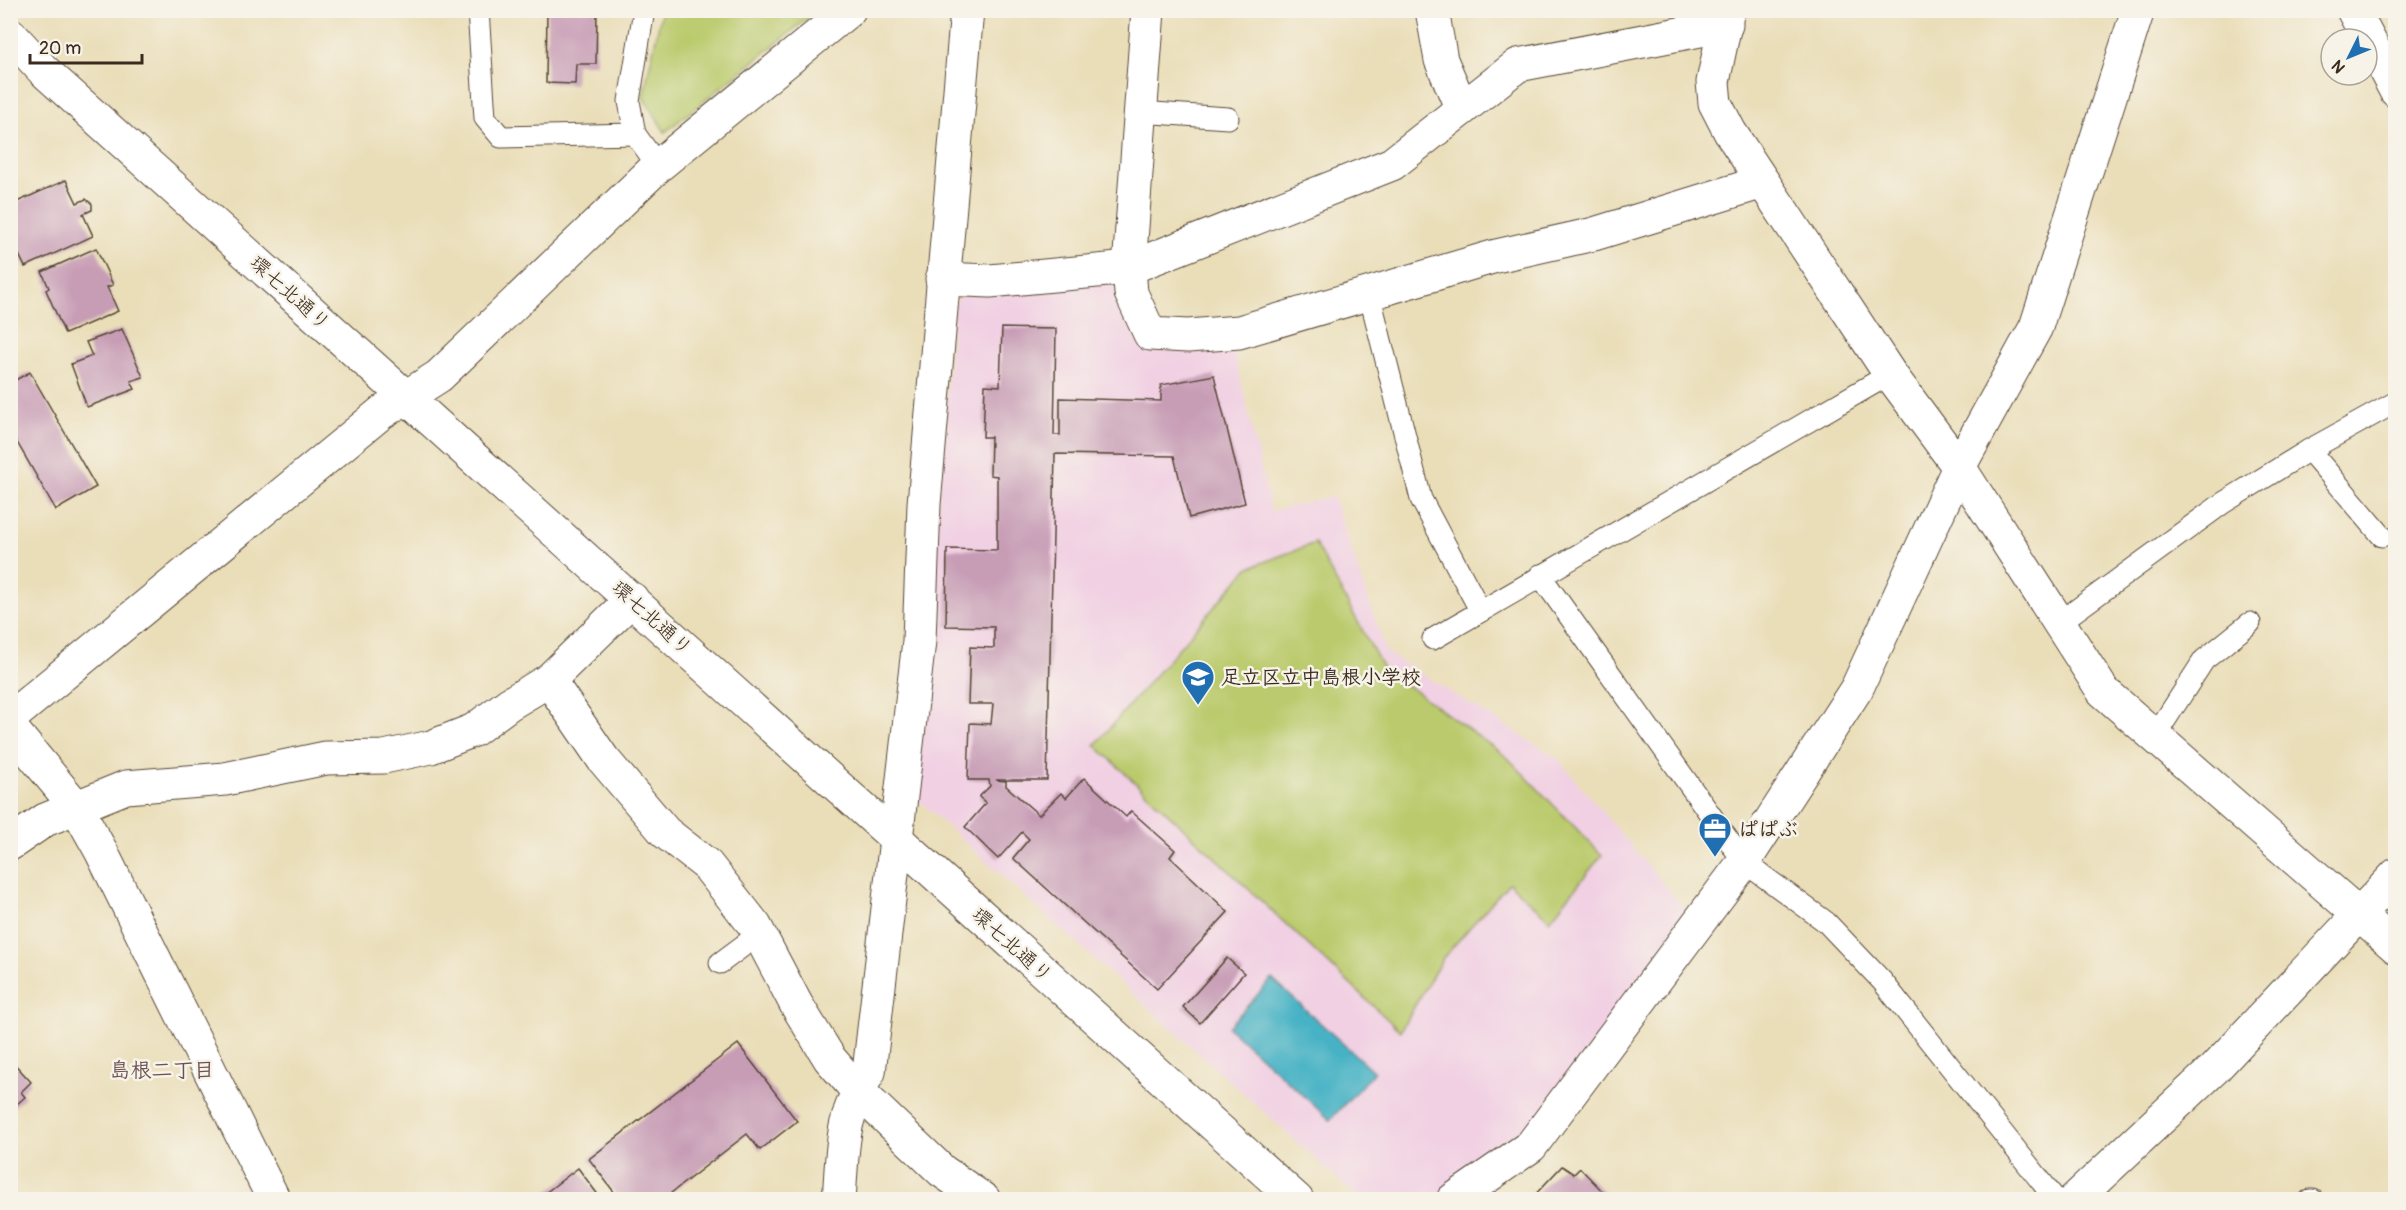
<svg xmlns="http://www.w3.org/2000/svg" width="2406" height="1210" viewBox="0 0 2406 1210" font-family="Pangolin,'Klee One',sans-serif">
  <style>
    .built { fill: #f1d0e3 }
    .green { fill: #baca6c; stroke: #7a7a45; stroke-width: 1.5 }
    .water { fill: #47b2c5; stroke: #416e72; stroke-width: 1.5 }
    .building { fill: #c79db6 }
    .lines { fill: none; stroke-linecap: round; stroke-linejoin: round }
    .service-casing { stroke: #554535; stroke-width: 23 }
    .minor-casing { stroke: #554535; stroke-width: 35 }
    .tertiary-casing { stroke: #554535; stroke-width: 35 }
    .service { stroke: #fff; stroke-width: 21 }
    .minor { stroke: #fff; stroke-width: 33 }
    .tertiary { stroke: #fff; stroke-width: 33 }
    .labels { text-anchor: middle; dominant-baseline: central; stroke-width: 5; stroke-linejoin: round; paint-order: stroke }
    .street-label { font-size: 20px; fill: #3b2a1e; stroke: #f7f3e8 }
    .poi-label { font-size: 20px; font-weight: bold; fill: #3b2a1e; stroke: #f7f3e8; text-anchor: start }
    .neighbourhood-label { font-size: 21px; font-weight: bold; fill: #6c5253; stroke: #f7f3e8 }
  </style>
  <rect width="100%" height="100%" fill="#f7f3e8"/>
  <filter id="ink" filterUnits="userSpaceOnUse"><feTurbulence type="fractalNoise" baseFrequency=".0167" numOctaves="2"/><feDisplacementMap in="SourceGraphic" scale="12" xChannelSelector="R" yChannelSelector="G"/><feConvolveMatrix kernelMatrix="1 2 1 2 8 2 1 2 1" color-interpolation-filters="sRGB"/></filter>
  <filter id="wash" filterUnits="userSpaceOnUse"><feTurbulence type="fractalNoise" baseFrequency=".008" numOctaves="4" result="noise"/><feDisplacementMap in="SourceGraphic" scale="24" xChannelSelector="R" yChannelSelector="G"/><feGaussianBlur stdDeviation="1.35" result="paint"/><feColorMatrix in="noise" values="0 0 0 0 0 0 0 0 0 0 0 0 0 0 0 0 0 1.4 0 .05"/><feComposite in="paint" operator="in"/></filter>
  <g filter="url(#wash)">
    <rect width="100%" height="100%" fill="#eadeb9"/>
    <polygon class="built" points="1112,279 1141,345 1232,342 1271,511 1333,496 1386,652 1556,757 1689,914 1520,1139 1434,1199 1360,1199 914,796 954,303 967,292"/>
    <g class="green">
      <polygon points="662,11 662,10 817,11 665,132 643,97"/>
      <polygon points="1315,543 1383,668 1507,757 1602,855 1550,920 1509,883 1443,958 1400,1031 1095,745 1248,568"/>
    </g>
    <polygon class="water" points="1272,979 1374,1072 1330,1120 1228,1027"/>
    <g id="blocks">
      <g class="building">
        <polygon points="547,10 597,10 596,64 576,64 575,84 546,83"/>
        <polygon points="66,180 77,203 86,199 92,204 92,210 83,214 93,236 25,267 10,236 10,205"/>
        <polygon points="96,248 113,285 107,287 118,311 65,334 46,290 49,288 42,272"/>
        <polygon points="1002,328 1056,329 1054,435 1060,435 1060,398 1161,401 1161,385 1214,375 1245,503 1189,518 1174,456 1055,454 1047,780 996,780 1006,781 1006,786 1039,815 1061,793 1066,798 1084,778 1126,817 1131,811 1175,850 1170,857 1228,912 1157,989 1013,858 1029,839 1022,832 998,859 965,827 986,803 979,797 990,786 989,780 968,780 970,723 991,724 993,704 968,704 970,647 994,648 994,627 946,626 947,549 997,550 997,476 990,475 991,437 983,437 985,385 1000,386"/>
        <polygon points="122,329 143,377 131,381 135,389 87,407 71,364 92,356 86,342"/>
        <polygon points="30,372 96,487 56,510 10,430 10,383"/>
        <polygon points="1227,958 1244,973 1200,1023 1183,1007"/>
        <polygon points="738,1044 797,1121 760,1150 747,1134 662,1200 620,1200 589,1159"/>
        <polygon points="10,1059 31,1082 21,1092 25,1097 10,1110"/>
        <polygon points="1562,1166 1574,1174 1580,1168 1611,1200 1530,1200"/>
        <polygon points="578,1168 602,1200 536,1200"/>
      </g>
    </g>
  </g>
  <g filter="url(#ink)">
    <use href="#blocks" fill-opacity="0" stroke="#554535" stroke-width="1.5"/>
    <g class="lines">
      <g class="service-casing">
        <g id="service">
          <polyline points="478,10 485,118 501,137 635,134"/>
          <polyline points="644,10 629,101 635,134 658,166"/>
          <polyline points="1139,112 1228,118"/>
          <polyline points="1369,293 1421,499 1480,610"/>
          <polyline points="2309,450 2382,536"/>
          <polyline points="1540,575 1744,862 1826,922 1882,981 2056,1200"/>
          <polyline points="2060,622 2223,503 2309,450 2396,402"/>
          <polyline points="1433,639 1890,374"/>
          <polyline points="2155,736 2204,660 2250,623"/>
          <polyline points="720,963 759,934"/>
          <polyline points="2310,1200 2313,1200"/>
        </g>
      </g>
      <g class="minor-casing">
        <g id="minor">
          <polyline points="1148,10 1129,268 1131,293 1150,334 1188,336 1239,332 1496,256 1594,234 1763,182"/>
          <polyline points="1432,10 1441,60 1462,109"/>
          <polyline points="1728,10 1713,82 1715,103 1730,132 1890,374 1959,467 2103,691 2396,947"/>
          <polyline points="2353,10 2396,91"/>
          <polyline points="942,279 990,281 1129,268 1392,164 1518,65 1726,25"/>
          <polyline points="549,680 603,759 665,832 707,865 755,926 796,1004 830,1059 857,1090 942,1171 984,1200"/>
          <polyline points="10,718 381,413 439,376 658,166 849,10"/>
          <polyline points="10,727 77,808 101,851 274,1200"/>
          <polyline points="10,844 45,820 126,787 225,779 326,758 384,757 431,747 474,730 509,704 549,680 632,599"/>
          <path d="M839,1200C843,1148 840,1118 869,1072L919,641L924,504L967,10"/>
          <polyline points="1453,1200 1531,1146 1744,862 1857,688 1959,467 2036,327 2138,10"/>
          <polyline points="2074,1200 2214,1069 2396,875"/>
        </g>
      </g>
      <g class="tertiary-casing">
        <polyline id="tertiary" points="10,34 43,70 1297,1200"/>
      </g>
      <use href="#service" class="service"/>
      <use href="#minor" class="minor"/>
      <use href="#tertiary" class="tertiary"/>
    </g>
  </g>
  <defs>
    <g id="school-pin" transform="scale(1.725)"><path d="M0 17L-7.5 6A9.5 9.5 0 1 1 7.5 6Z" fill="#1f6fb2" stroke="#f7f3e8"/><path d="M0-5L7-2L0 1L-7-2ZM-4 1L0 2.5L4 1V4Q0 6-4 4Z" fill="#fff"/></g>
    <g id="office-pin" transform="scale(1.725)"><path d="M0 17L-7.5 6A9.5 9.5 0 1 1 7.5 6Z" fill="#1f6fb2" stroke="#f7f3e8"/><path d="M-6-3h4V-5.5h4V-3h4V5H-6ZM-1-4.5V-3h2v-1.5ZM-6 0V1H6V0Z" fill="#fff"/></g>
  </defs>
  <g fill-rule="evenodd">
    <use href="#school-pin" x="1198" y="677"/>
    <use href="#office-pin" x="1715" y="829"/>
  </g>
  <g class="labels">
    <g class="street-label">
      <text transform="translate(290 293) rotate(42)">環七北通り</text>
      <text transform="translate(652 618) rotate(42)">環七北通り</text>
      <text transform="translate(1012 945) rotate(42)">環七北通り</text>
    </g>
    <g class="poi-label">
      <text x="1221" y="677">足立区立中島根小学校</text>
      <text x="1738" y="829">ぱぱぶ</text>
    </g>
    <g class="neighbourhood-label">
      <text x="162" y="1070">島根二丁目</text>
    </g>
  </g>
  <rect width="2406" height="1210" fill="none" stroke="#f7f3e8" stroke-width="36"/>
  <g transform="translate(2349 57) rotate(227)"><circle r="28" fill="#f7f3e8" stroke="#aca397" stroke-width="1.5"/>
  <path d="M0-4.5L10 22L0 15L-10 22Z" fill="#1f6fb2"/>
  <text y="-9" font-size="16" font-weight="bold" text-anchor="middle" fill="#3b2a1e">N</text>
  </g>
  <path d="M30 54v9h112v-9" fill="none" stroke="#3b2a1e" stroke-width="3"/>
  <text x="39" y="54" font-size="18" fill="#3b2a1e" stroke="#f7f3e8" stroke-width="4.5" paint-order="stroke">20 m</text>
</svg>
